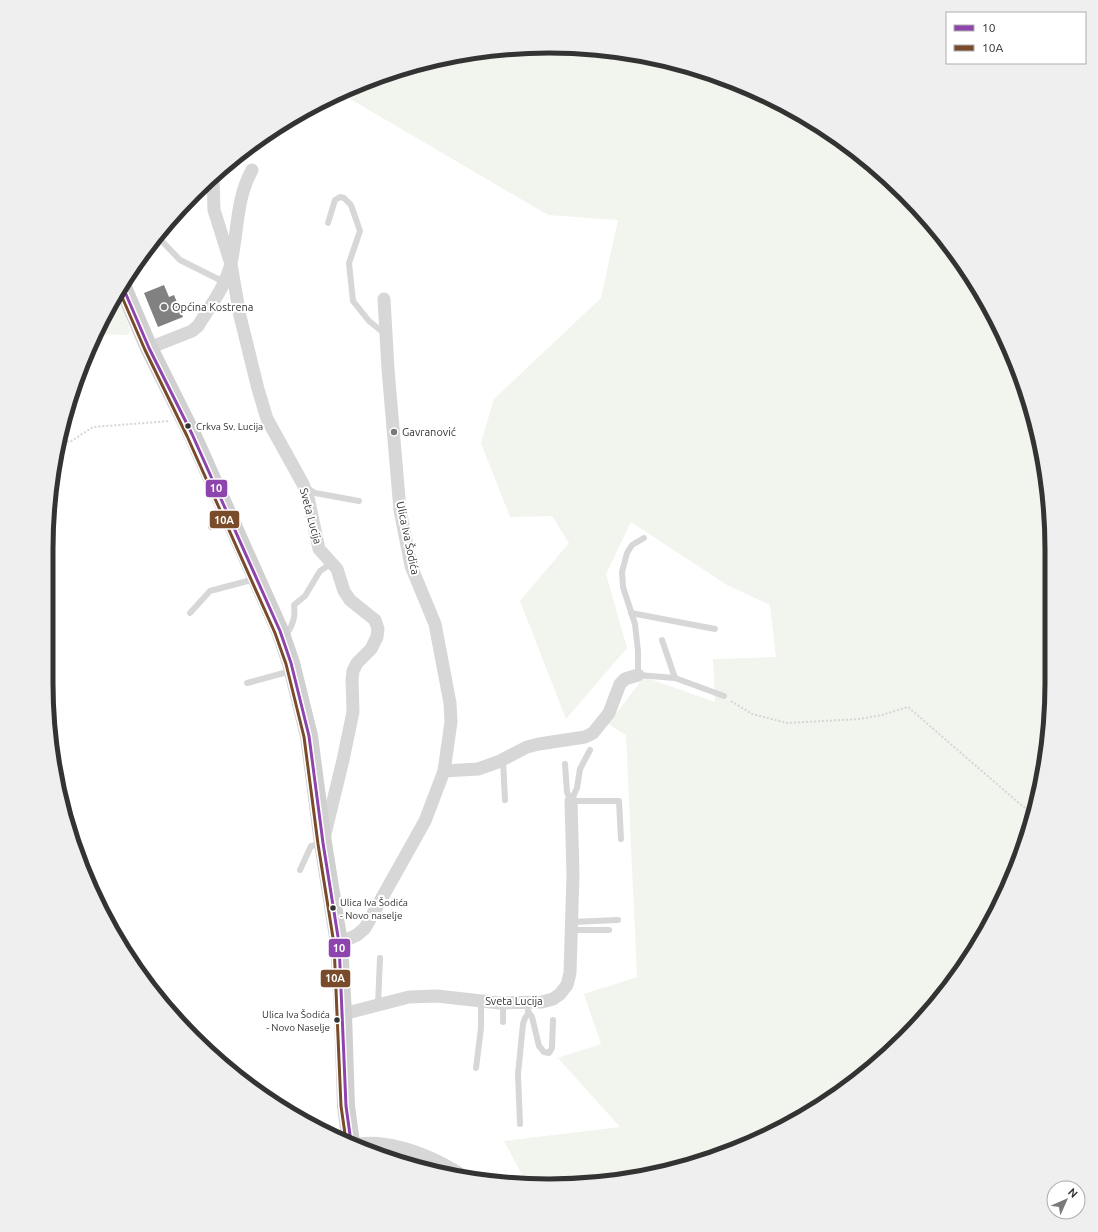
<svg xmlns="http://www.w3.org/2000/svg" width="1098" height="1232" viewBox="0 0 1098 1232" font-family="Ubuntu,sans-serif">
  <style>
    .green { fill: #f1f5ed }
    .building { fill: #818181 }
    .lines { fill: none; stroke-linecap: round; stroke-linejoin: round }
    .path { stroke: #d6d6d6; stroke-width: 2; stroke-dasharray: 2 2; stroke-linecap: butt }
    .lane { stroke: #d7d7d7; stroke-width: 6 }
    .street { stroke: #d7d7d7; stroke-width: 13 }
    .secondary { stroke: #d0d0d0; stroke-width: 18 }
    .bus-1-casing { stroke: #fff; stroke-width: 6 }
    .bus-2-casing { stroke: #fff; stroke-width: 6 }
    .bus-1 { stroke: #8e44ad; stroke-width: 3 }
    .bus-2 { stroke: #7a4b2a; stroke-width: 3 }
    .poi-dot { fill: #7a7a7a; stroke: #fff; stroke-width: 1.5 }
    .bus-dot { fill: #333; stroke: #fff; stroke-width: 1.5 }
    .labels { text-anchor: middle; dominant-baseline: central; stroke-width: 4; stroke-linejoin: round; paint-order: stroke }
    .bus-label { font-size: 10px; fill: #333; stroke: #fff; text-anchor: start }
    .poi-label { font-size: 11px; fill: #333; stroke: #fff; text-anchor: start }
    .street-label { font-size: 11px; fill: #333; stroke: #fff }
    .rim { fill: none; stroke: #333; stroke-width: 5 }
    .line-badge { stroke: #fff; stroke-width: 1.5 }
    .badge-label { font-size: 11px; text-anchor: middle; font-weight: bold; fill: #fff }
  </style>
  <rect width="100%" height="100%" fill="#fff"/>
  <g class="green">
    <polygon points="516,47 615,50 711,73 801,114 881,171 948,243 1000,327 1035,419 1051,516 1051,716 1035,813 1000,905 948,989 855,1082 771,1134 679,1169 549,1186 527,1184 504,1141 620,1127 558,1058 601,1044 584,994 637,977 626,735 608,724 644,677 715,702 713,659 776,657 770,605 727,585 631,522 606,574 627,648 566,719 520,601 569,543 552,516 510,517 481,443 494,399 601,298 618,220 548,215 340,93 419,63"/>
    <polygon points="109,307 123,307 130,331 127,335 95,334"/>
  </g>
  <polygon class="building" points="164,285 169,297 174,295 183,317 158,327 144,293"/>
  <g class="lines">
    <g class="path">
      <polyline points="59,440 70,442 93,427 170,421"/>
      <polyline points="731,701 752,714 787,723 860,719 882,715 908,707 1020,804 1034,815"/>
    </g>
    <g class="lane">
      <polyline points="328,223 335,200 340,197 344,198 351,205 360,231 349,263 353,301 369,321 385,334"/>
      <polyline points="157,236 180,260 224,282"/>
      <polyline points="307,488 315,493 359,501"/>
      <polyline points="211,527 228,517"/>
      <polyline points="644,538 632,545 627,553 622,572 623,587 635,624 638,651 638,675 675,678 724,696"/>
      <polyline points="190,613 210,591 255,579"/>
      <polyline points="631,613 715,629"/>
      <path d="M285,637C292,626 296,618 294,605L305,596L320,571L332,563"/>
      <polyline points="662,640 675,678"/>
      <polyline points="247,683 291,671"/>
      <polyline points="503,760 505,800"/>
      <polyline points="565,764 567,792 571,801"/>
      <polyline points="571,801 619,801 621,839"/>
      <polyline points="571,801 577,788 580,769 590,750"/>
      <polyline points="300,870 311,846 321,844"/>
      <polyline points="572,922 618,920"/>
      <polyline points="571,930 609,930"/>
      <polyline points="503,1003 503,1022"/>
      <polyline points="378,1005 380,958"/>
      <polyline points="528,1011 532,1017 539,1046 544,1052 549,1053 552,1048 553,1020"/>
      <polyline points="476,1068 481,1028 481,1001"/>
      <polyline points="520,1124 518,1074 523,1024 525,1018 528,1014"/>
    </g>
    <g class="street">
      <polyline points="213,178 214,210 231,264 240,316 258,389 267,419 303,484 308,497 319,549 337,569 344,591 350,600 375,620 378,629 377,637 371,649 357,663 353,671 352,680 353,712 343,760 325,834"/>
      <path d="M149,348L192,331L198,326C210,306 226,286 231,263C238,231 236,199 252,170"/>
      <polyline points="444,771 478,769 498,762 527,747 539,744 585,737 593,733 609,713 620,684 625,679 638,675"/>
      <polyline points="339,943 357,935 365,928 425,821 444,771 451,722 450,703 435,624 411,566 400,510 388,369 384,299"/>
      <polyline points="343,1014 409,997 437,996 499,1003 542,1002 553,999 560,994 567,985 570,973 573,874 571,801"/>
      <path d="M357,1144C365,1144 374,1142 382,1144C412,1148 441,1161 466,1178"/>
    </g>
    <polyline class="secondary" points="122,285 149,348 192,434 280,631 291,663 309,736 323,843 339,943 343,1014 346,1106 351,1143"/>
    <g class="bus-1-casing">
      <polyline id="bus-1" points="122,285 149,348 192,434 280,631 291,663 309,736 323,843 339,943 346,1106 351,1142"/>
    </g>
    <g class="bus-2-casing">
      <polyline id="bus-2" points="119,290 145,350 187,436 275,633 286,664 304,737 318,844 334,944 341,1106 346,1141"/>
    </g>
    <use href="#bus-1" class="bus-1"/>
    <use href="#bus-2" class="bus-2"/>
  </g>
  <g class="poi-dot">
    <circle cx="164" cy="307" r="4"/>
    <circle cx="394" cy="432" r="4"/>
  </g>
  <g class="bus-dot">
    <circle cx="188" cy="426" r="3.5"/>
    <circle cx="333" cy="908" r="3.5"/>
    <circle cx="337" cy="1020" r="3.5"/>
  </g>
  <g class="labels">
    <g class="bus-label">
      <text x="196" y="426">Crkva Sv. Lucija</text>
      <text x="340" y="902">Ulica Iva Šodića<tspan x="340" dy="13">- Novo naselje</tspan></text>
      <text x="330" y="1014" text-anchor="end">Ulica Iva Šodića<tspan x="330" dy="13">- Novo Naselje</tspan></text>
    </g>
    <g class="poi-label">
      <text x="172" y="307">Općina Kostrena</text>
      <text x="402" y="432">Gavranović</text>
    </g>
    <g class="street-label">
      <text transform="translate(311 516) rotate(75)">Sveta Lucija</text>
      <text transform="translate(408 538) rotate(78)">Ulica Iva Šodića</text>
      <text x="514" y="1001">Sveta Lucija</text>
    </g>
  </g>
  <path d="M0 0H1098V1232H0ZM549 53H549A496 496 0 0 1 1045 549V683A496 496 0 0 1 549 1179H549A496 496 0 0 1 53 683V549A496 496 0 0 1 549 53Z" fill="#efefef" fill-rule="evenodd"/>
  <path class="rim" d="M549 53H549A496 496 0 0 1 1045 549V683A496 496 0 0 1 549 1179H549A496 496 0 0 1 53 683V549A496 496 0 0 1 549 53Z"/>
  <g class="line-badge">
    <rect x="205" y="479" width="23" height="19" rx="4" fill="#8e44ad"/>
    <rect x="209" y="510" width="31" height="19" rx="4" fill="#7a4b2a"/>
    <rect x="328" y="938" width="23" height="20" rx="4" fill="#8e44ad"/>
    <rect x="320" y="969" width="31" height="19" rx="4" fill="#7a4b2a"/>
  </g>
  <g class="badge-label">
    <text x="216" y="492">10</text>
    <text x="224" y="524">10A</text>
    <text x="339" y="952">10</text>
    <text x="335" y="982">10A</text>
  </g>
  <rect x="946" y="12" width="140" height="52" fill="#ffffff" stroke="#adadad"/>
  <rect x="954" y="25" width="20" height="6" fill="#8e44ad" stroke="#adadad"/>
  <text x="982" y="32" font-size="12" fill="#333333">10</text>
  <rect x="954" y="45" width="20" height="6" fill="#7a4b2a" stroke="#adadad"/>
  <text x="982" y="52" font-size="12" fill="#333333">10A</text>
  <g transform="translate(1066 1200) rotate(45)"><circle r="19" fill="#ffffff" stroke="#adadad"/>
  <path d="M0-3L7 15L0 10L-7 15Z" fill="#7a7a7a"/>
  <text y="-6" font-size="11" font-weight="bold" text-anchor="middle" fill="#333333">N</text>
  </g>
</svg>
